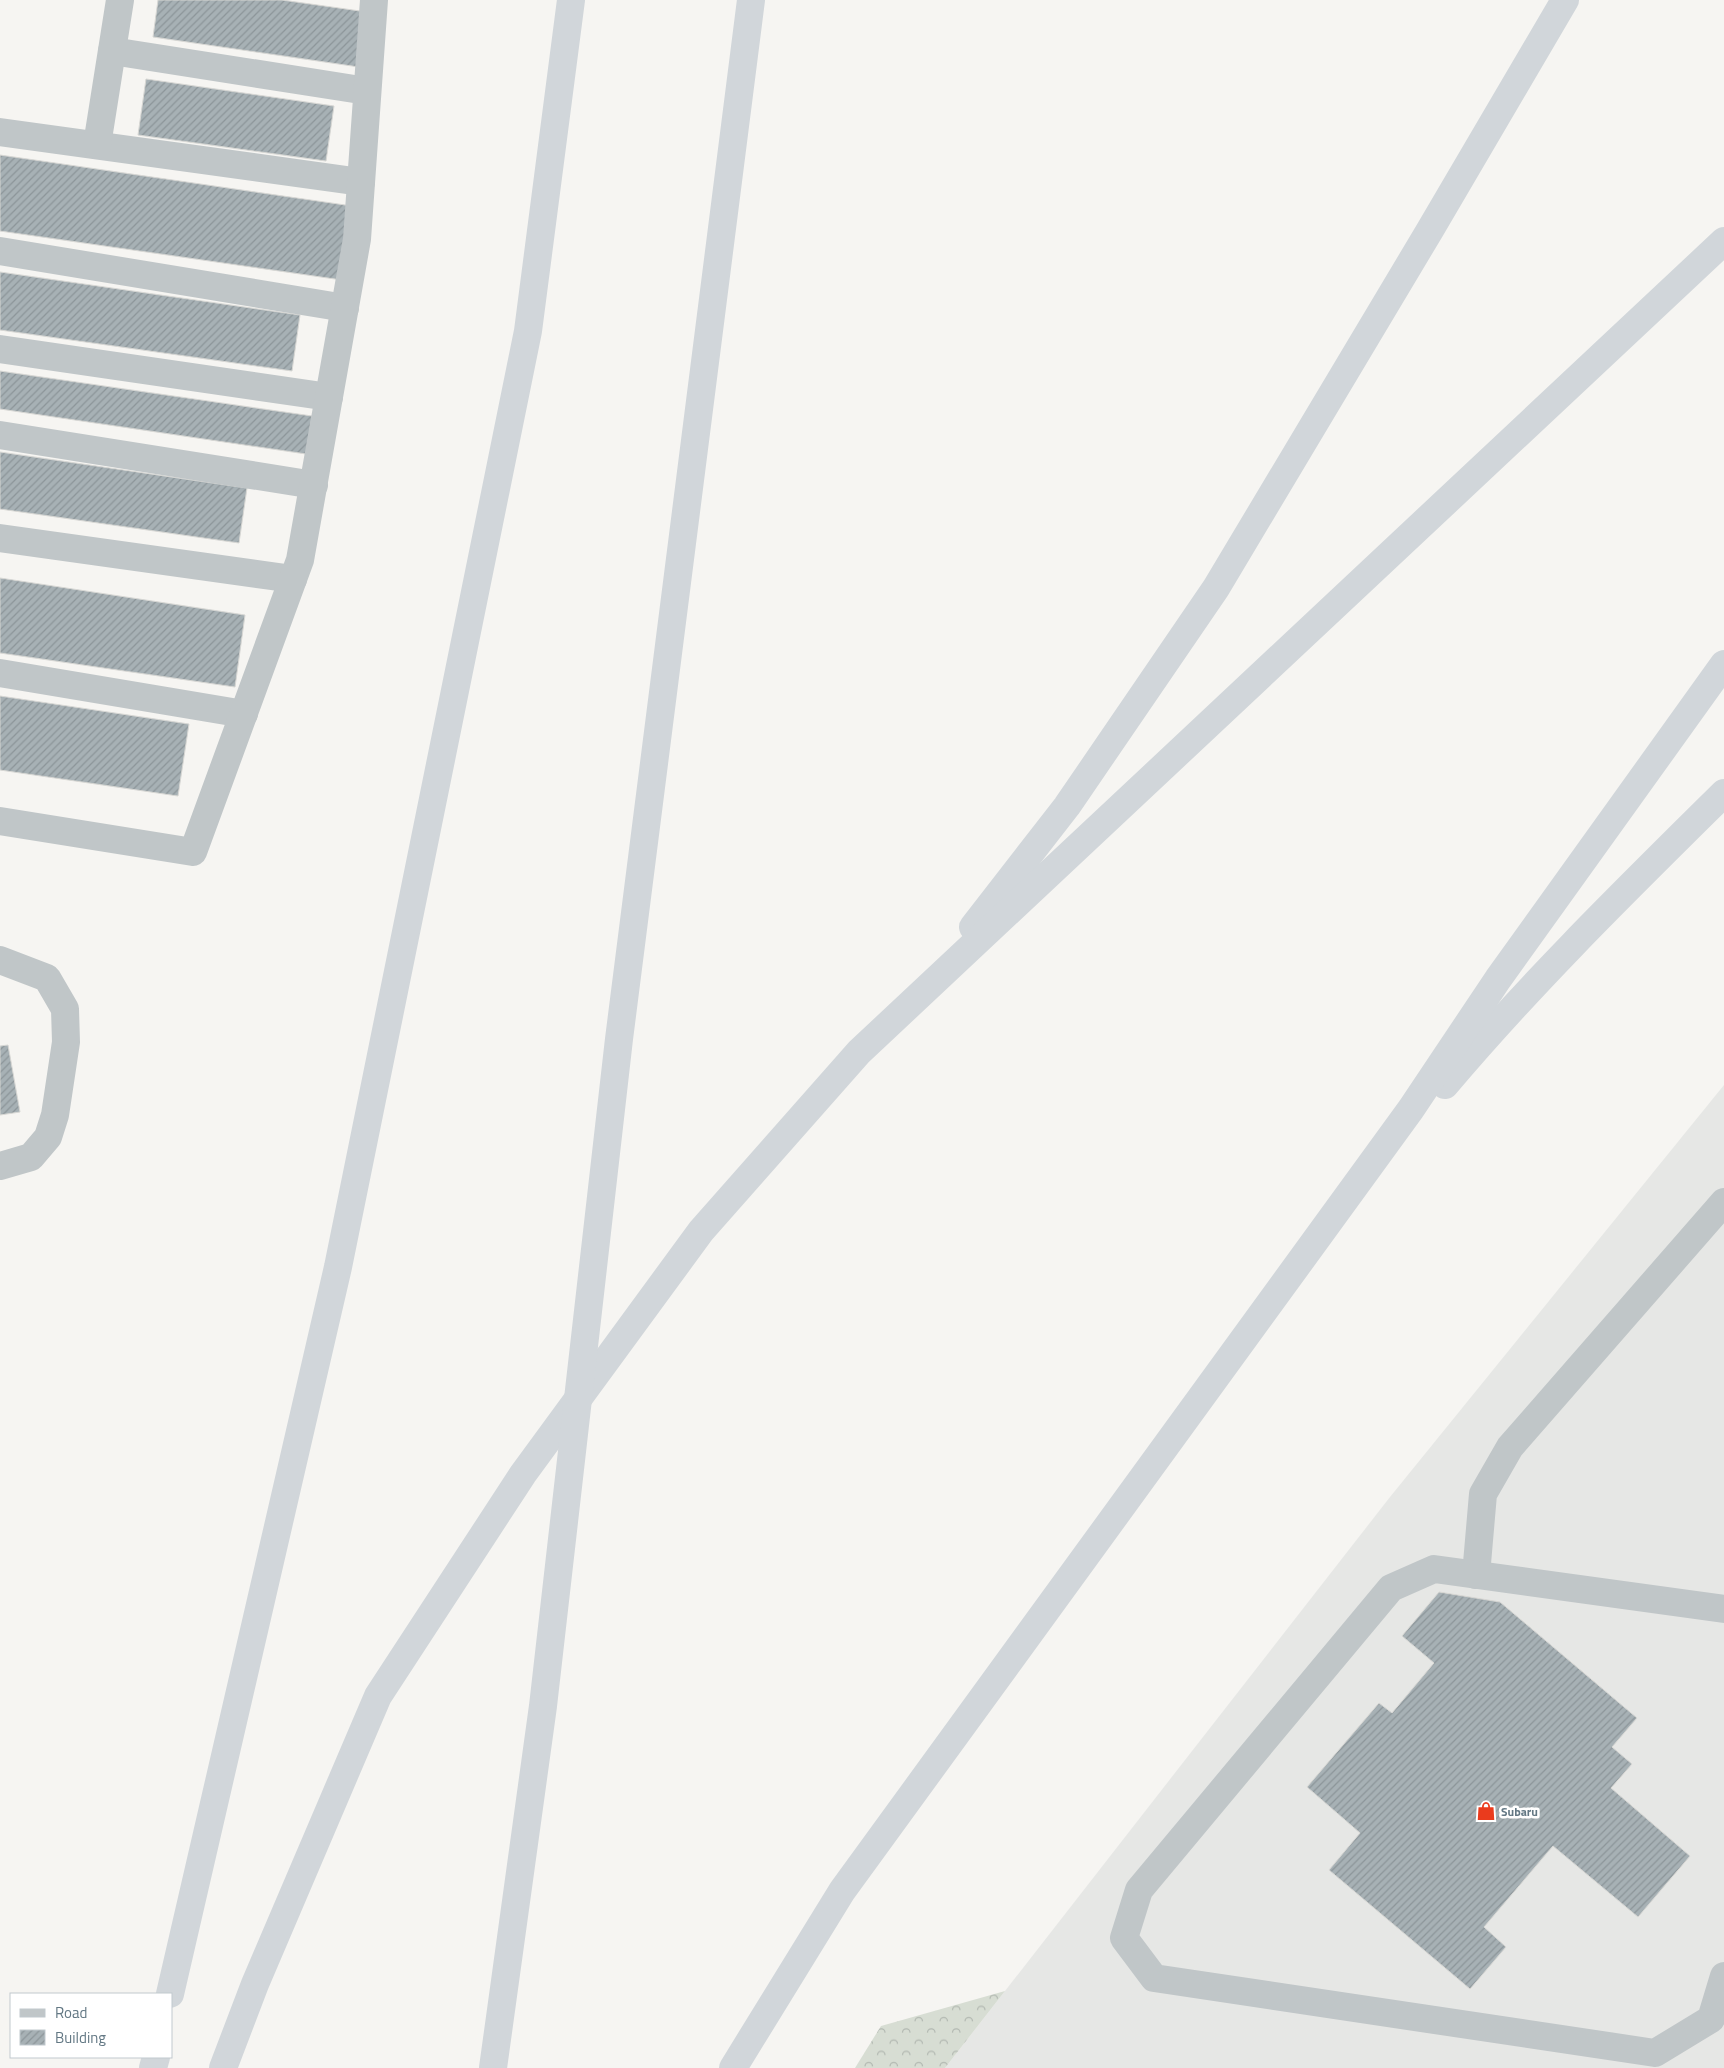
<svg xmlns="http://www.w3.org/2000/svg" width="1724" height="2068" viewBox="0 0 1724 2068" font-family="'Titillium Web',sans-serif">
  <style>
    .built { fill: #e6e7e5 }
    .forest { fill: url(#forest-crowns) }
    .building { fill: url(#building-hatch); stroke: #d7d7d4 }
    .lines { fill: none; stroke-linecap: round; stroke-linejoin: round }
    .minor { stroke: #c0c6c8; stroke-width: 28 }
    .highway { stroke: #d1d6da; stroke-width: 28 }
    .labels { text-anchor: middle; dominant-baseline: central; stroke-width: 5; stroke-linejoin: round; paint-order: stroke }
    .poi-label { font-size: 12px; font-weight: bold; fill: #637884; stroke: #fff; text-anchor: start }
  </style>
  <defs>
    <pattern id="forest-crowns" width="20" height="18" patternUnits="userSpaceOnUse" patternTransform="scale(1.25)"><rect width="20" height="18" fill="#d7ddd3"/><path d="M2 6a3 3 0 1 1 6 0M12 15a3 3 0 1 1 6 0" fill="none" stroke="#b2b8b1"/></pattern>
    <pattern id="building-hatch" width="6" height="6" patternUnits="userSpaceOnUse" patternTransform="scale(1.25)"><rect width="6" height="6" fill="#a7b1b5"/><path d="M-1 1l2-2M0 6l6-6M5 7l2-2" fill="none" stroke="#8c9599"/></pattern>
  </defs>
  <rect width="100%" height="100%" fill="#f6f5f2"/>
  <polygon class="built" points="1724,1085 1724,2068 945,2068 1390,1497"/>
  <polygon class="forest" points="1005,1991 945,2068 855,2068 881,2026"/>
  <g class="building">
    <polygon points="158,0 282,0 367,12 359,67 153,37"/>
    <polygon points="146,79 334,106 326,161 138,135"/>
    <polygon points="0,155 352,206 342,280 0,231"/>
    <polygon points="0,272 300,315 292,371 0,330"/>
    <polygon points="0,371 312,416 306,454 0,409"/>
    <polygon points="0,452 247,488 239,543 0,509"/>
    <polygon points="0,578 245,615 235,687 0,653"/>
    <polygon points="0,696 189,724 178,796 0,770"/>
    <polygon points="8,1045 20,1112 0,1115 0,1046"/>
    <polygon points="1439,1592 1500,1602 1637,1718 1612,1747 1632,1764 1611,1788 1690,1856 1638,1917 1553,1846 1484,1927 1506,1947 1470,1989 1329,1870 1360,1833 1307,1787 1379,1703 1392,1713 1434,1663 1402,1636"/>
  </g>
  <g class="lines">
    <g class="minor">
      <polyline points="112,51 367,91"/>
      <polyline points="0,132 361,182"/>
      <polyline points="97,145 120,0"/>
      <polyline points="0,251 345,308"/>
      <polyline points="0,349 329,397"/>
      <polyline points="0,435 314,485"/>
      <polyline points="0,538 293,579"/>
      <polyline points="0,673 244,714"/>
      <polyline points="0,821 193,852 300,560 357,239 374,0"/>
      <polyline points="0,960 47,978 65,1009 66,1042 55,1115 48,1137 31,1157 0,1166"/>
      <polyline points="1476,1575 1483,1494 1510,1447 1724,1202"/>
      <polyline points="1724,1609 1434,1569 1391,1588 1139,1890 1124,1938 1154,1978 1655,2053 1711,2019 1724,1976"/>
    </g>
    <g class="highway">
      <polyline points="973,927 1067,806 1216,588 1430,230 1565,0"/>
      <path d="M1445,1085C1532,982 1628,888 1724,793"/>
      <polyline points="170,1994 338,1267 528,331 571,0"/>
      <polyline points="153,2068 156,2057"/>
      <polyline points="223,2068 255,1984 378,1696 523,1474 701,1231 859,1052 1724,241"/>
      <polyline points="493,2068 543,1706 619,1039 751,0"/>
      <polyline points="733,2068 842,1891 1411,1109 1498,979 1724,664"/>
    </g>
  </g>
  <defs>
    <g id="shop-bare" transform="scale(1.5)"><path d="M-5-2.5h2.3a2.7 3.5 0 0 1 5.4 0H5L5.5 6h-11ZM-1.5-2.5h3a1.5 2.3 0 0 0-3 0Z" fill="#ea3b1d" stroke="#fff" stroke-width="2.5" paint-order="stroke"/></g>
  </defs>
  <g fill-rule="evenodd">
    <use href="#shop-bare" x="1486" y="1811"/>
  </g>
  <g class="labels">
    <g class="poi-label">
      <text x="1501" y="1811">Subaru</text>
    </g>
  </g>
  <rect x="10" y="1993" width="162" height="65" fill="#ffffff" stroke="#c1c9ce"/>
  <rect x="20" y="2009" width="25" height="8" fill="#c0c6c8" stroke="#c1c9ce"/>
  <text x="55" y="2018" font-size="15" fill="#637884">Road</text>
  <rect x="20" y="2030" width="25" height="15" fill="url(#building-hatch)" stroke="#c1c9ce"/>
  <text x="55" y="2043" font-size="15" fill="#637884">Building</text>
</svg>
